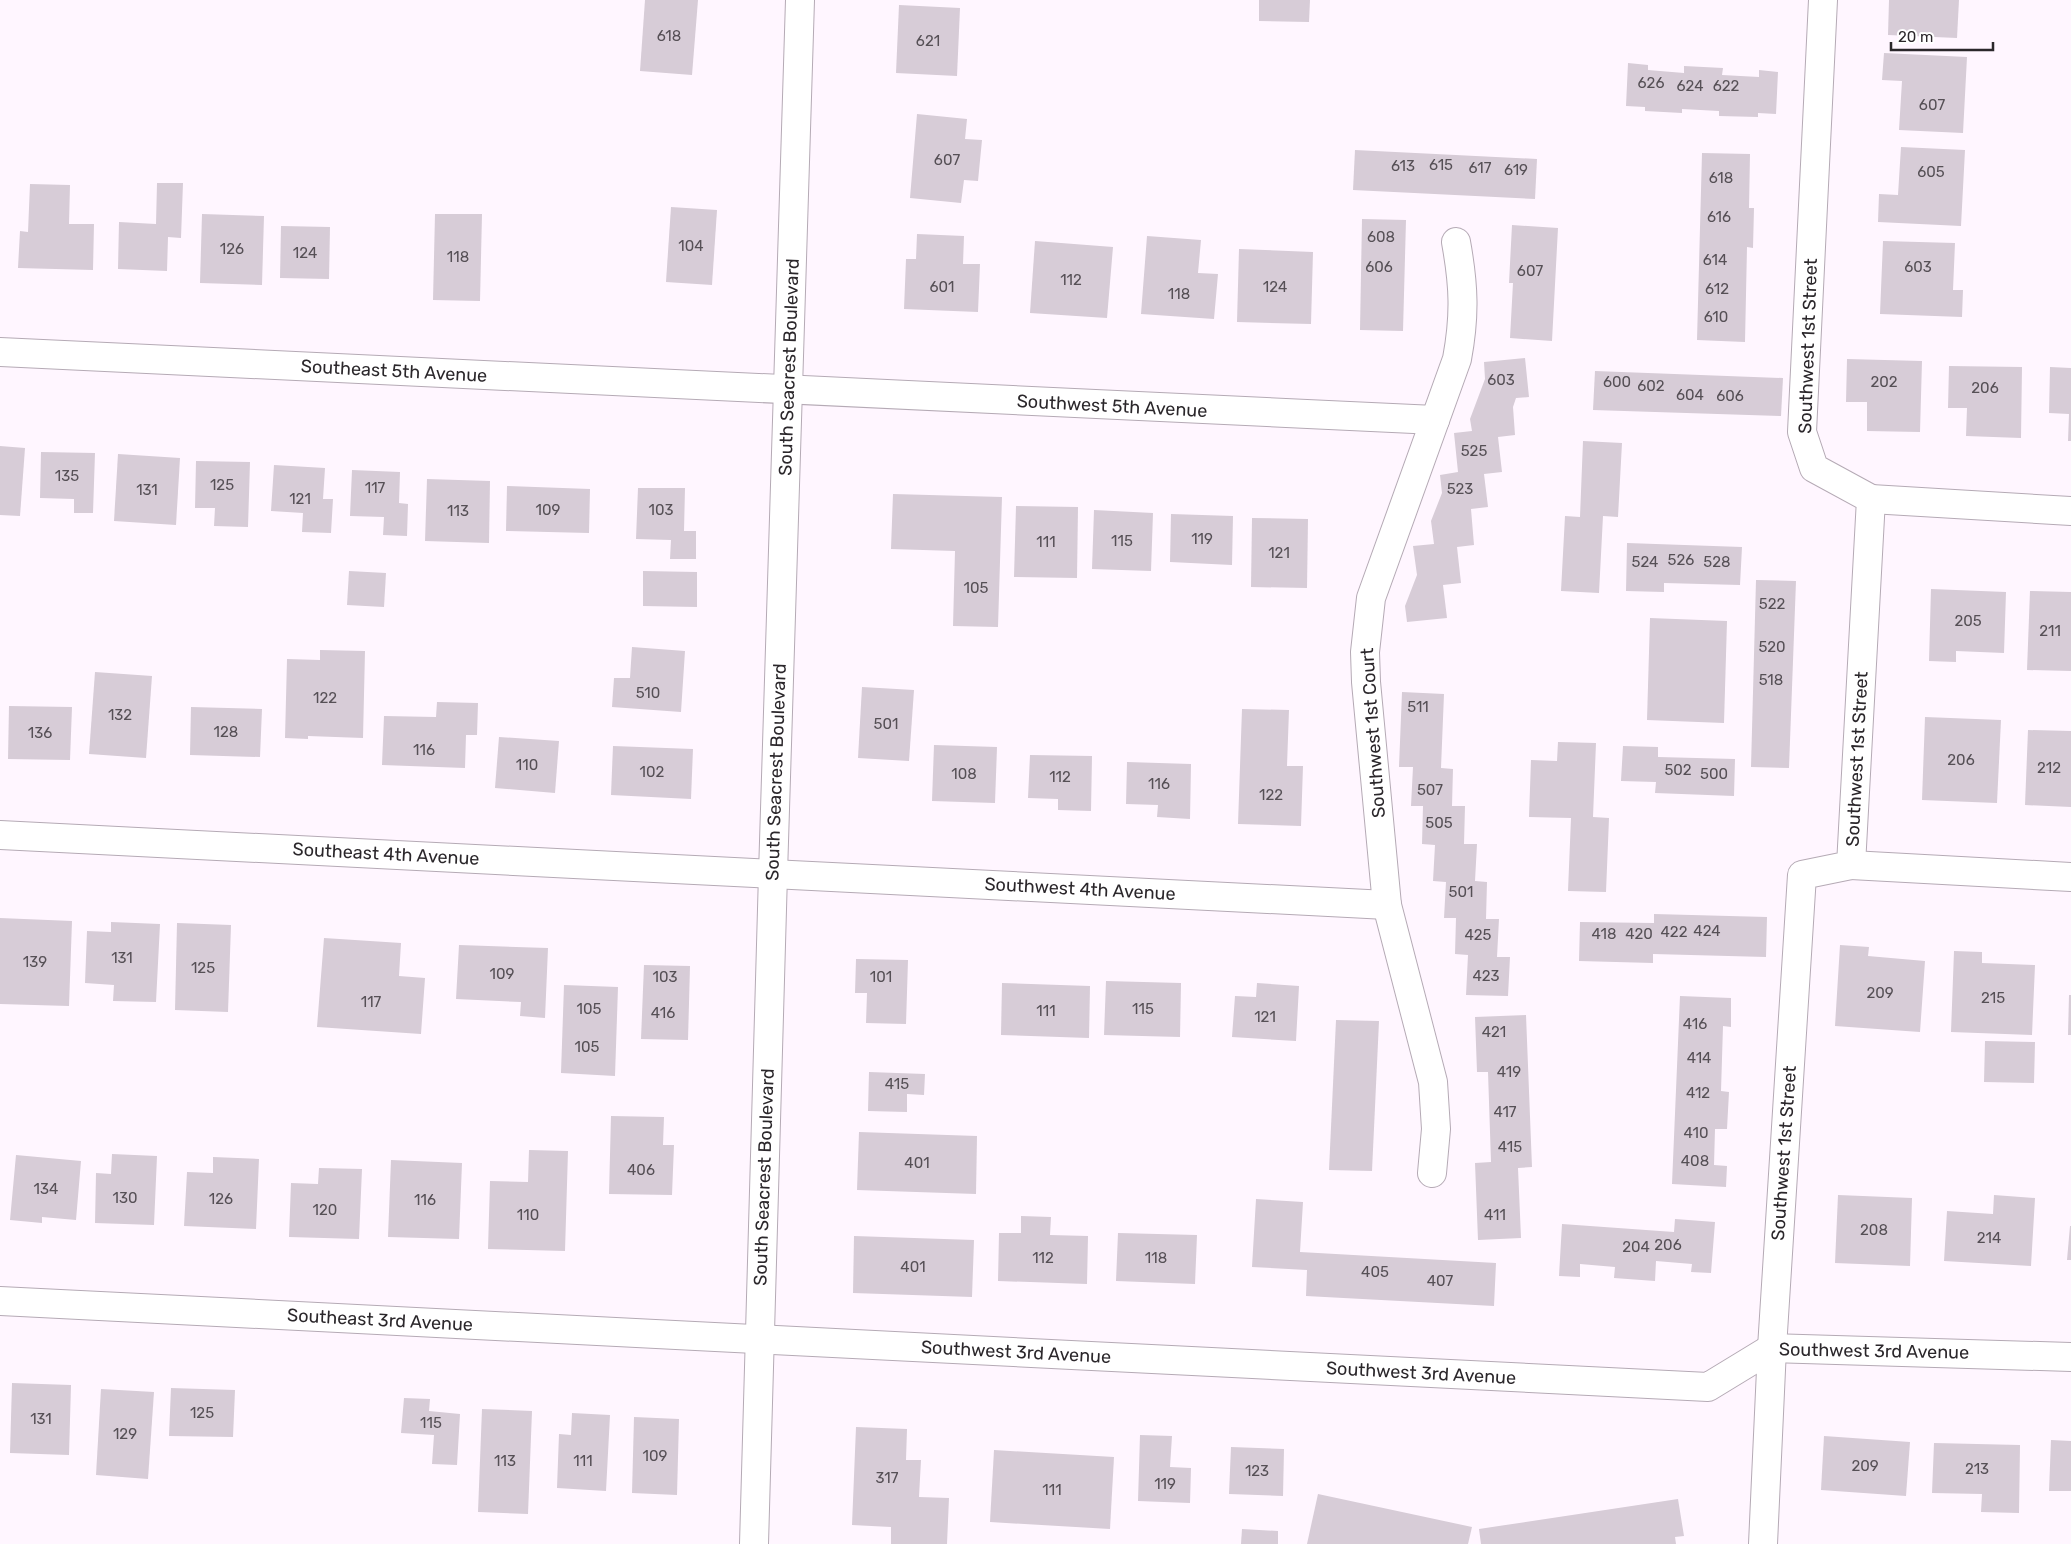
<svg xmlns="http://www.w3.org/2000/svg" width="2071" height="1544" viewBox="0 0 2071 1544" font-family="Rubik,sans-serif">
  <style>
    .building { fill: #d7ccd7 }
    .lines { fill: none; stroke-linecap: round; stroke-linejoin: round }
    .minor-casing { stroke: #b5aab5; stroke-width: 30 }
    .tertiary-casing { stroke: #b5aab5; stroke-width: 30 }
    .minor { stroke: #fff; stroke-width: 28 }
    .tertiary { stroke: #fff; stroke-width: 28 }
    .labels { text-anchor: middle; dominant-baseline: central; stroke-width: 4.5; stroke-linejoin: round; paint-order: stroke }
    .number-label { font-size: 15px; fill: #565056 }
    .street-label { font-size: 18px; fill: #2b272b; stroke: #fff }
  </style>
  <rect width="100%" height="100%" fill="#fff6ff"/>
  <g class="building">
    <polygon points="645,0 698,0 692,75 640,71"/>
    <polygon points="1259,0 1310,0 1309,22 1259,21"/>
    <polygon points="1889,0 1959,0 1957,38 1888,35"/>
    <polygon points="899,5 960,8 957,76 896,73"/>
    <polygon points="1884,53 1967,57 1963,133 1899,130 1902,81 1882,80"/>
    <polygon points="1628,63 1648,65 1648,70 1684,73 1684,66 1723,68 1722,75 1759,77 1759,70 1778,72 1776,114 1758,113 1758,117 1719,116 1719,111 1682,109 1682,113 1645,111 1645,107 1626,106"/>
    <polygon points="917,114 967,119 965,139 982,140 978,181 964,180 961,203 910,198"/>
    <polygon points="1901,147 1965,150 1961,226 1878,222 1879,194 1898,195"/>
    <polygon points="1355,150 1537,159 1535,199 1353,190"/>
    <polygon points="1702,153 1750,154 1749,208 1754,208 1753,248 1747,247 1745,342 1697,340"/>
    <polygon points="157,183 183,183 181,238 168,237 167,271 118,269 119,222 156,224"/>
    <polygon points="30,184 70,185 69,224 94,224 93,270 18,268 20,231 28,232"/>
    <polygon points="671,207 717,210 712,285 666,282"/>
    <polygon points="202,214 264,216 262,285 200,283"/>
    <polygon points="435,214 482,214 480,301 433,300"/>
    <polygon points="1362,219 1406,220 1403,331 1360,330"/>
    <polygon points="1512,225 1558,228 1552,341 1510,338 1513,283 1509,283"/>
    <polygon points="281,226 330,227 329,279 280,278"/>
    <polygon points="917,234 964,236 963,264 980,264 978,312 904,309 906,259 916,259"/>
    <polygon points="1147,236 1201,240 1198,273 1218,274 1214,319 1141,314"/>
    <polygon points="1035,241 1113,247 1107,318 1030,313"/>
    <polygon points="1883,241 1955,243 1953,290 1963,290 1962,317 1880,314"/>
    <polygon points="1239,249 1313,252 1311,324 1237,322"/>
    <polygon points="1525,358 1529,397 1516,398 1513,407 1515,435 1498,437 1502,472 1484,474 1488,507 1471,509 1474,545 1457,547 1461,583 1443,585 1447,618 1407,622 1405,606 1417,575 1413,546 1434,544 1431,521 1442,493 1440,475 1458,472 1454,433 1472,431 1470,419 1485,379 1484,362"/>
    <polygon points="1847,359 1922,361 1920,432 1867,431 1867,402 1846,402"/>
    <polygon points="1949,366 2022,367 2021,438 1966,436 1967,408 1948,408"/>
    <polygon points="2050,367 2071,368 2071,441 2068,441 2069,414 2049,413"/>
    <polygon points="1595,371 1783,378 1781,416 1593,410"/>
    <polygon points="1583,441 1622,443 1618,517 1603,516 1599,593 1561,591 1565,516 1580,517"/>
    <polygon points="0,446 25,448 20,516 0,515"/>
    <polygon points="41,452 95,453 93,513 74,513 74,499 40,498"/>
    <polygon points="118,454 180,458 176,525 114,521"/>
    <polygon points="196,461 250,462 248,527 214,526 215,508 195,508"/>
    <polygon points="274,465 325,468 323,499 333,499 331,533 302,532 303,513 271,511"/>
    <polygon points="352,470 400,472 399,503 408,504 407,536 383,535 384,517 350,516"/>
    <polygon points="427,479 490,481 489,543 425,541"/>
    <polygon points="507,486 590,489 589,533 506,531"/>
    <polygon points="638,488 685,488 684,531 696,531 696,559 670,559 671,540 636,539"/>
    <polygon points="893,494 1002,497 998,627 953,626 955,551 891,549"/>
    <polygon points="1016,506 1078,507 1077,578 1014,577"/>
    <polygon points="1094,510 1153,513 1151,571 1092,569"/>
    <polygon points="1171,514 1233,516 1232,565 1170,562"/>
    <polygon points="1252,518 1308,519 1307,588 1251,587"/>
    <polygon points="1627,543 1742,547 1740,585 1664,583 1664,592 1626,591"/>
    <polygon points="349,571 386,573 384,607 347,605"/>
    <polygon points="643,571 697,572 697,607 643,606"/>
    <polygon points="1756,580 1796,581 1789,768 1751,767"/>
    <polygon points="1931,589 2006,592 2004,653 1956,651 1956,662 1929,661"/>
    <polygon points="2030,591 2071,592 2071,671 2027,670"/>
    <polygon points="1650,618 1727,621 1724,723 1647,720"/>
    <polygon points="632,647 685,651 681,712 612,707 614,678 630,678"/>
    <polygon points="320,650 365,651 363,738 308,736 308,739 285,738 287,659 320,660"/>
    <polygon points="95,672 152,676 146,758 89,754"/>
    <polygon points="862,687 914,690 909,761 858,758"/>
    <polygon points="1402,692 1444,694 1441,768 1453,769 1452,806 1465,806 1464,844 1477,844 1475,881 1487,882 1486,919 1499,919 1497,957 1510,957 1508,996 1466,995 1468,955 1455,954 1456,918 1444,918 1446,882 1433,881 1435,845 1422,844 1423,806 1411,806 1413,767 1399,767"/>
    <polygon points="437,702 478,703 477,735 466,735 465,768 382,765 384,716 436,717"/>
    <polygon points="9,706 72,707 70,760 8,759"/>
    <polygon points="191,707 262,709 260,757 190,755"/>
    <polygon points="1242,709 1289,710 1287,766 1303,766 1301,826 1238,824"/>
    <polygon points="1925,717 2001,720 1997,803 1922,800"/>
    <polygon points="2028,730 2071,731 2071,807 2025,805"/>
    <polygon points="499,737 559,741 555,793 495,788"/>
    <polygon points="1558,742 1596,743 1593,817 1609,818 1606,892 1568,891 1571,818 1529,817 1531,760 1557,761"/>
    <polygon points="934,745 997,747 995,803 932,801"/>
    <polygon points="613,746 693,749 691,799 611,795"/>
    <polygon points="1623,746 1658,747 1658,757 1735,759 1734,796 1655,793 1656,782 1621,781"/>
    <polygon points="1030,755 1092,756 1091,811 1058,810 1058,799 1028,798"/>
    <polygon points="1127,762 1191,764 1190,819 1157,817 1158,805 1126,804"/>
    <polygon points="1654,914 1767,917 1766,957 1653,954 1653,963 1579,961 1580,922 1654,923"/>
    <polygon points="0,918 72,921 69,1006 0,1004"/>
    <polygon points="111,922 160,924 156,1002 113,1001 114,985 85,983 87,931 111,932"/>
    <polygon points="177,923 231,925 228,1012 175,1010"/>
    <polygon points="324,938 401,943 399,976 425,978 421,1034 317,1027"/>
    <polygon points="459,945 548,948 545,1018 520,1016 521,1002 456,999"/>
    <polygon points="1840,945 1869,947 1868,956 1925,961 1920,1032 1835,1026"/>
    <polygon points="1954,951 1982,952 1982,963 2035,965 2032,1035 1951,1032"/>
    <polygon points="856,959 908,960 906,1024 866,1023 867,993 855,993"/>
    <polygon points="644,965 690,966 688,1040 641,1039"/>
    <polygon points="1106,981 1181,983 1180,1037 1104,1035"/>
    <polygon points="1002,983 1090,986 1089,1038 1001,1035"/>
    <polygon points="1257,983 1299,986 1296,1041 1232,1037 1235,996 1256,997"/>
    <polygon points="564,985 618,987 615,1076 561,1073"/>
    <polygon points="2069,995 2071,995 2071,1035 2068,1035"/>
    <polygon points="1680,996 1731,998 1731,1027 1723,1026 1721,1091 1729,1092 1727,1129 1715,1129 1714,1165 1727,1166 1726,1187 1672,1184"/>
    <polygon points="1526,1015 1532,1167 1518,1168 1521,1238 1478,1240 1475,1163 1491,1162 1488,1072 1477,1072 1475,1017"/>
    <polygon points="1336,1020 1379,1021 1372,1171 1329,1170"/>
    <polygon points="1985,1041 2035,1042 2034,1083 1984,1082"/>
    <polygon points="869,1072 925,1074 924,1095 907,1094 907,1112 868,1111"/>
    <polygon points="611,1116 664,1117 663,1145 674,1145 672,1195 609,1194"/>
    <polygon points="859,1132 977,1136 976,1194 857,1190"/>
    <polygon points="529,1150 568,1151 565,1251 488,1249 490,1181 528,1182"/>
    <polygon points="112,1154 157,1156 154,1225 95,1223 96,1173 111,1174"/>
    <polygon points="16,1155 81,1161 76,1220 42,1217 42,1223 10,1220"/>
    <polygon points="213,1157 259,1159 256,1229 184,1226 187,1172 213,1173"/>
    <polygon points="391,1160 462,1163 459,1239 388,1237"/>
    <polygon points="319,1168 362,1169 359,1239 289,1237 291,1183 318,1184"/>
    <polygon points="1838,1195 1912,1198 1910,1266 1835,1263"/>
    <polygon points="1994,1195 2035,1198 2031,1266 1944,1261 1947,1211 1993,1214"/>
    <polygon points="1256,1199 1303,1202 1300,1252 1496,1263 1494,1306 1306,1296 1307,1270 1252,1267"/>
    <polygon points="1021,1216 1051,1217 1050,1235 1088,1236 1087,1284 998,1281 999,1233 1021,1233"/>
    <polygon points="1675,1219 1715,1222 1711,1273 1691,1272 1692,1264 1656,1261 1655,1281 1614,1278 1615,1267 1580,1264 1580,1277 1559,1276 1562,1224 1674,1232"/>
    <polygon points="2070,1226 2071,1226 2071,1260 2067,1260"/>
    <polygon points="1118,1233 1197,1235 1195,1284 1116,1281"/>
    <polygon points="854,1236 974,1240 972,1297 853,1293"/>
    <polygon points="12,1383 71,1385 69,1455 10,1453"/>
    <polygon points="171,1388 235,1390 233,1437 169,1436"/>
    <polygon points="101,1389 154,1392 148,1479 96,1475"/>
    <polygon points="404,1398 430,1399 429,1411 460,1414 457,1465 432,1464 434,1435 401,1433"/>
    <polygon points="482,1409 532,1411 528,1514 478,1512"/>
    <polygon points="572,1413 610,1415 606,1491 557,1488 559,1434 571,1435"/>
    <polygon points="634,1417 679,1419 677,1495 632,1493"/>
    <polygon points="856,1427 907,1429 906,1460 921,1460 919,1497 949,1498 947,1544 891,1544 891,1527 852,1525"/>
    <polygon points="1140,1435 1172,1436 1170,1467 1191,1468 1190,1503 1138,1501"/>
    <polygon points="1824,1436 1910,1442 1906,1496 1821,1490"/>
    <polygon points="2051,1440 2071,1441 2071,1491 2049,1491"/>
    <polygon points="1934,1443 2020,1445 2019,1513 1981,1512 1982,1494 1932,1493"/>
    <polygon points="1231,1447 1284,1449 1283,1496 1229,1494"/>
    <polygon points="994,1450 1114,1457 1110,1529 990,1522"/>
    <polygon points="1318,1494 1472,1527 1468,1544 1307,1544"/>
    <polygon points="1678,1499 1684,1536 1675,1537 1676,1544 1481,1544 1479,1529"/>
    <polygon points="1242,1529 1278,1531 1278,1544 1241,1544"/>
  </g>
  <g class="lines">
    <g class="minor-casing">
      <g id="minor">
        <polyline points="0,352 1435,420"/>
        <polyline points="1871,499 2071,511"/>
        <polyline points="0,835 1387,905"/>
        <polyline points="1851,865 2071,877"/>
        <path d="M1432,1173L1436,1129L1433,1082L1387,905L1366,682L1365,652L1371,598L1457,359C1465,316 1464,286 1456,242"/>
        <polyline points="0,1301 1708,1387 1772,1348 2071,1357"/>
        <polyline points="1763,1544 1772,1348 1802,875 1851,865 1871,499 1814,468 1802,432 1823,0"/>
      </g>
    </g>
    <g class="tertiary-casing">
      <polyline id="tertiary" points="754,1544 773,874 800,0"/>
    </g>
    <use href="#minor" class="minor"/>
    <use href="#tertiary" class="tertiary"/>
  </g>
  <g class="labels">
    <g class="number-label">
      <text x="669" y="36">618</text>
      <text x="928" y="41">621</text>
      <text x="1651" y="83">626</text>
      <text x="1690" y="86">624</text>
      <text x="1726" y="86">622</text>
      <text x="1932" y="105">607</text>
      <text x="947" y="160">607</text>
      <text x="1441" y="165">615</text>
      <text x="1403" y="166">613</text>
      <text x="1480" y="168">617</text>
      <text x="1516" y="170">619</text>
      <text x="1931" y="172">605</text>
      <text x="1721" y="178">618</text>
      <text x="1719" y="217">616</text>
      <text x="1381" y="237">608</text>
      <text x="691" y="246">104</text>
      <text x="232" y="249">126</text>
      <text x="305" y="253">124</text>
      <text x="458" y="257">118</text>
      <text x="1715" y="260">614</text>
      <text x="1379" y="267">606</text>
      <text x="1918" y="267">603</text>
      <text x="1530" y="271">607</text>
      <text x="1071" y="280">112</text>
      <text x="942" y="287">601</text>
      <text x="1275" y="287">124</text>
      <text x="1717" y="289">612</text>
      <text x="1179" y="294">118</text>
      <text x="1716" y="317">610</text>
      <text x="1501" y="380">603</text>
      <text x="1617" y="382">600</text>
      <text x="1884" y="382">202</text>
      <text x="1651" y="386">602</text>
      <text x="1985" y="388">206</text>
      <text x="1690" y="395">604</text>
      <text x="1730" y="396">606</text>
      <text x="1474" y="451">525</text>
      <text x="67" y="476">135</text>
      <text x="222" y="485">125</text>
      <text x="375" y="488">117</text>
      <text x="1460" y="489">523</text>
      <text x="147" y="490">131</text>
      <text x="300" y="499">121</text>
      <text x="548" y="510">109</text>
      <text x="661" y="510">103</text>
      <text x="458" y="511">113</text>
      <text x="1202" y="539">119</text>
      <text x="1122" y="541">115</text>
      <text x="1046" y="542">111</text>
      <text x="1279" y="553">121</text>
      <text x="1681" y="560">526</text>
      <text x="1645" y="562">524</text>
      <text x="1717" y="562">528</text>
      <text x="976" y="588">105</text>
      <text x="1772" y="604">522</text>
      <text x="1968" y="621">205</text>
      <text x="2050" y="631">211</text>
      <text x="1772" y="647">520</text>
      <text x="1771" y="680">518</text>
      <text x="648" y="693">510</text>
      <text x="325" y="698">122</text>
      <text x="1418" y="707">511</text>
      <text x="120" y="715">132</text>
      <text x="886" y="724">501</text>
      <text x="226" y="732">128</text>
      <text x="40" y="733">136</text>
      <text x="424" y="750">116</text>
      <text x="1961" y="760">206</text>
      <text x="527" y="765">110</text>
      <text x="2049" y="768">212</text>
      <text x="1678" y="770">502</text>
      <text x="652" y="772">102</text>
      <text x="964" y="774">108</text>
      <text x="1714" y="774">500</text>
      <text x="1060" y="777">112</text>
      <text x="1159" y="784">116</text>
      <text x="1430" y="790">507</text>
      <text x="1271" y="795">122</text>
      <text x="1439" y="823">505</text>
      <text x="1461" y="892">501</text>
      <text x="1707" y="931">424</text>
      <text x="1674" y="932">422</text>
      <text x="1604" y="934">418</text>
      <text x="1639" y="934">420</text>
      <text x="1478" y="935">425</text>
      <text x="122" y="958">131</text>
      <text x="35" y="962">139</text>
      <text x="203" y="968">125</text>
      <text x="502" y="974">109</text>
      <text x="1486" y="976">423</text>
      <text x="665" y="977">103</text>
      <text x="881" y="977">101</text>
      <text x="1880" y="993">209</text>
      <text x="1993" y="998">215</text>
      <text x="371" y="1002">117</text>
      <text x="589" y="1009">105</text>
      <text x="1143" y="1009">115</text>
      <text x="1046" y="1011">111</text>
      <text x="663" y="1013">416</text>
      <text x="1265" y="1017">121</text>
      <text x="1695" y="1024">416</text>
      <text x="1494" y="1032">421</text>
      <text x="587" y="1047">105</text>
      <text x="1699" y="1058">414</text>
      <text x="1509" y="1072">419</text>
      <text x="897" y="1084">415</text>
      <text x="1698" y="1093">412</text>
      <text x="1505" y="1112">417</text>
      <text x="1696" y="1133">410</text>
      <text x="1510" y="1147">415</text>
      <text x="1695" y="1161">408</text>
      <text x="917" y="1163">401</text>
      <text x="641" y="1170">406</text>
      <text x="46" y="1189">134</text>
      <text x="125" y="1198">130</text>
      <text x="221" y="1199">126</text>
      <text x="425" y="1200">116</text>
      <text x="325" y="1210">120</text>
      <text x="528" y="1215">110</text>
      <text x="1495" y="1215">411</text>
      <text x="1874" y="1230">208</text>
      <text x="1989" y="1238">214</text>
      <text x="1668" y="1245">206</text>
      <text x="1636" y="1247">204</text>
      <text x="1043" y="1258">112</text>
      <text x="1156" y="1258">118</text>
      <text x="913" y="1267">401</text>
      <text x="1375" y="1272">405</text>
      <text x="1440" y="1281">407</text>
      <text x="202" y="1413">125</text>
      <text x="41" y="1419">131</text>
      <text x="431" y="1423">115</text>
      <text x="125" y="1434">129</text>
      <text x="655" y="1456">109</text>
      <text x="505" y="1461">113</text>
      <text x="583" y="1461">111</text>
      <text x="1865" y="1466">209</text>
      <text x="1977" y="1469">213</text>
      <text x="1257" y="1471">123</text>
      <text x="887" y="1478">317</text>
      <text x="1165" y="1484">119</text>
      <text x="1052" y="1490">111</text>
    </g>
    <g class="street-label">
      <text transform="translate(1808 346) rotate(-88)">Southwest 1st Street</text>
      <text transform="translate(789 367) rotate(-88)">South Seacrest Boulevard</text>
      <text transform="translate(394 371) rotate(3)">Southeast 5th Avenue</text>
      <text transform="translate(1112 406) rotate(3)">Southwest 5th Avenue</text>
      <text transform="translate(1373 733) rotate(-94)">Southwest 1st Court</text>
      <text transform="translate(1857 759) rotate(-87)">Southwest 1st Street</text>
      <text transform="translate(776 772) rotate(-88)">South Seacrest Boulevard</text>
      <text transform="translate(386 854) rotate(3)">Southeast 4th Avenue</text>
      <text transform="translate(1080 889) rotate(3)">Southwest 4th Avenue</text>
      <text transform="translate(1784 1153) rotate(-86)">Southwest 1st Street</text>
      <text transform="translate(764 1177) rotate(-88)">South Seacrest Boulevard</text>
      <text transform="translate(380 1320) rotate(3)">Southeast 3rd Avenue</text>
      <text transform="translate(1874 1351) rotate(1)">Southwest 3rd Avenue</text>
      <text transform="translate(1016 1352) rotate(3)">Southwest 3rd Avenue</text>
      <text transform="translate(1421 1373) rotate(3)">Southwest 3rd Avenue</text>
    </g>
  </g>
  <path d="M1891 42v8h102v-8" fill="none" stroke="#2b272b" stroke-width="2.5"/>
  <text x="1898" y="42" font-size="15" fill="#2b272b" stroke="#ffffff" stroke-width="4" paint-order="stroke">20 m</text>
</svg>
